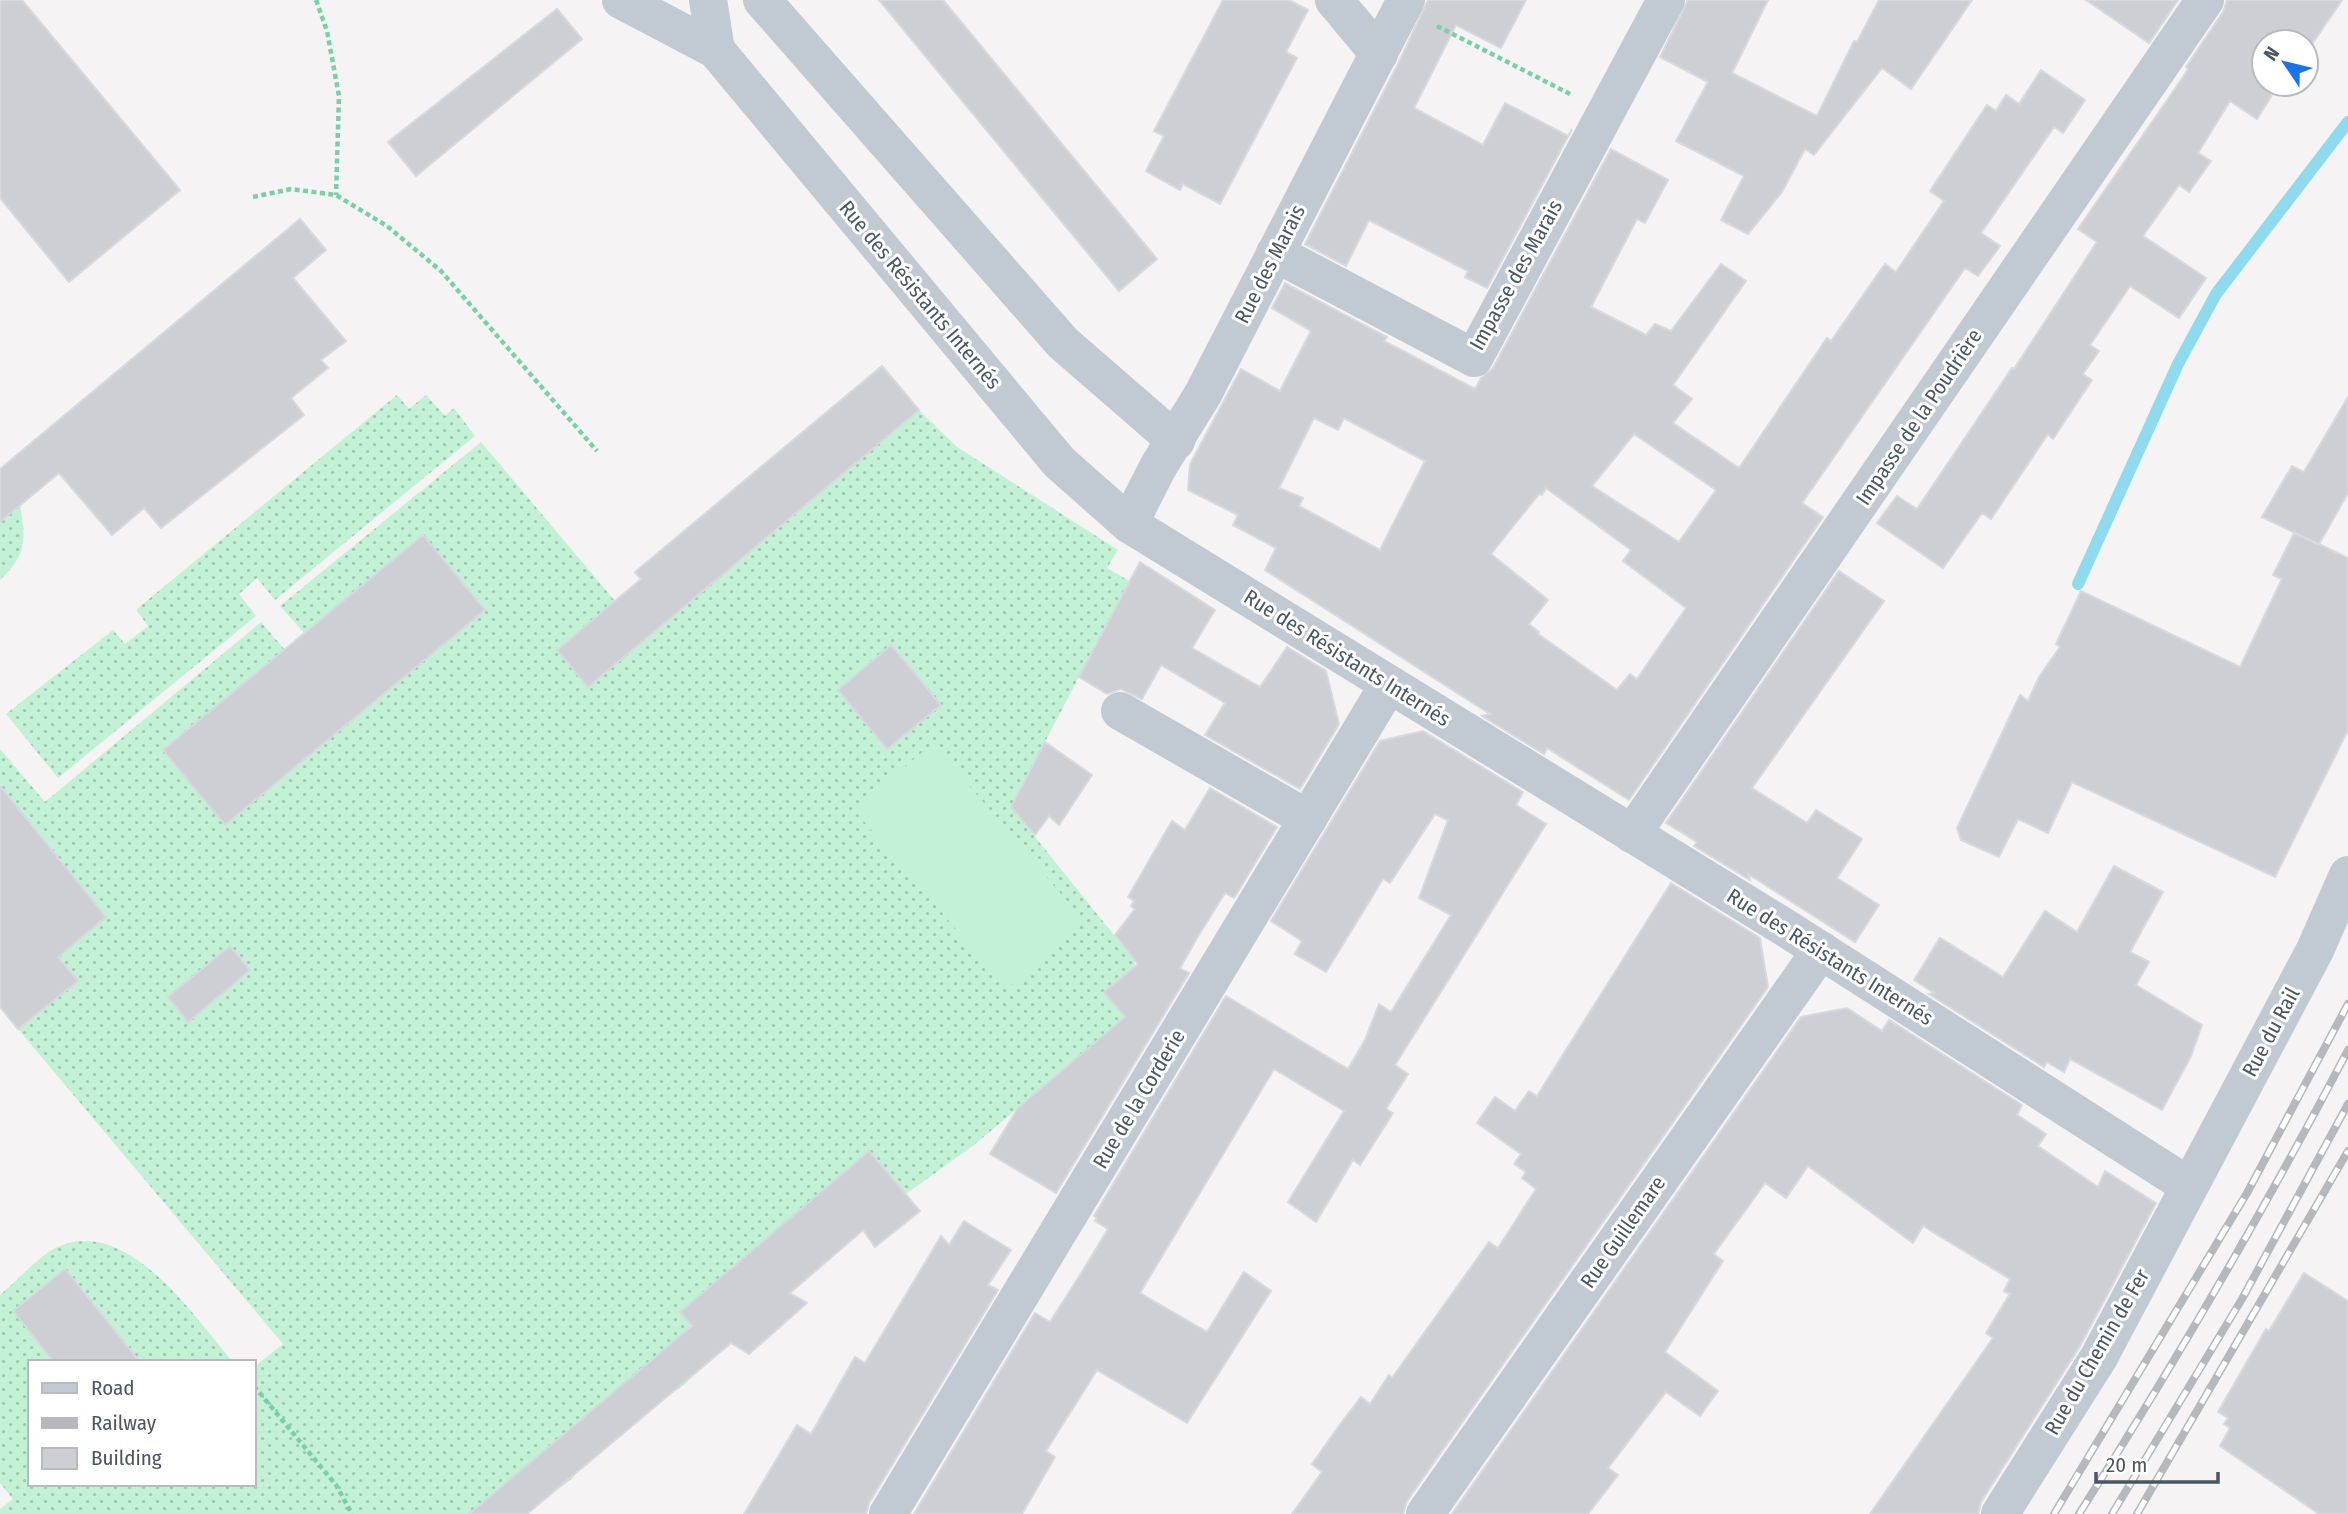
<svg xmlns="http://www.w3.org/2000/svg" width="2348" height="1514" viewBox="0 0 2348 1514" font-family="'Fira Sans Condensed',sans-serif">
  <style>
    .grass { fill: url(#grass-dots); fill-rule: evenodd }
    .garden { fill: #c3f1d5 }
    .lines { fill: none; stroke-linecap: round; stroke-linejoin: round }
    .stream { stroke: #90daee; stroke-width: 12 }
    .building { fill: #cdcfd5; stroke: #d7d9de; stroke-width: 2; fill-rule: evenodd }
    .path { stroke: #7ad0a6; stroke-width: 4.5; stroke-dasharray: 5 3.5; stroke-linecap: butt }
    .minor { stroke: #c1cad2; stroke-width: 38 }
    .rail-casing { stroke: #b5b8bd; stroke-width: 8 }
    .rail { stroke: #fff; stroke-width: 5; stroke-dasharray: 16; stroke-linecap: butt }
    .labels { text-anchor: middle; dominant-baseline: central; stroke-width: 6; stroke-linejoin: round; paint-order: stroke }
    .street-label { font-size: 21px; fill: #4a5661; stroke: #fff }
  </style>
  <defs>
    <pattern id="grass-dots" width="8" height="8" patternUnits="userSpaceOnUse" patternTransform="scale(1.75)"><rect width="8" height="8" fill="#c3f1d5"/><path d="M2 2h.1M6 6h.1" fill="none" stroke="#a0c6b0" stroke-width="1.8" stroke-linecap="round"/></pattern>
  </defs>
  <rect width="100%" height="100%" fill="#f5f3f3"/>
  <g class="grass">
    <polygon points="397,395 409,409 426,395 445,416 454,408 475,436 275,600 257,578 239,594 256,616 58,778 6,714 113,630 125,644 148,626 137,611 138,608"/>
    <path d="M919,410L957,447L1118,550L1107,568L1129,581L1011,807L1134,960L1135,966L1104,991L1126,1017L974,1145L906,1194L869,1151L680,1312L717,1355L678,1390L652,1360L549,1447L574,1477L543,1501L518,1472L469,1514H0V1509L13,1499L0,1483V1295C16,1282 40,1255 57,1247C128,1215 194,1317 233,1362H30V1484H254V1367L283,1344L18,1029L77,981L58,957L106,917L0,786V749L45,802L261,622L284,649L163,750L225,824L423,535L304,633L280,606L481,442L615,601L557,650L588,687ZM230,946L250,970L188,1021L168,997Z"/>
    <path d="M20,505C26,539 27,555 0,580V522Z"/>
  </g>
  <polygon class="garden" points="933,743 1085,922 1007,989 854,810"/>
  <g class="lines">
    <polyline class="stream" points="2078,584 2178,364 2216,294 2348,122"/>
  </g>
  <g class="building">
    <polygon points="0,0 22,0 180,190 69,282 0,198"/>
    <polygon points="879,0 943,0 1157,259 1119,291"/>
    <polygon points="1223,0 1289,0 1308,10 1286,52 1297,58 1220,204 1183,184 1180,190 1146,171 1164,136 1154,131"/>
    <polygon points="1428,0 1526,0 1501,48 1456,25 1414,108 1483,145 1505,103 1568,136 1572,129 1487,288 1465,277 1468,271 1369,220 1346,266 1305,244 1399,62"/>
    <polygon points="1688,0 1768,0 1732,73 1817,116 1854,41 1857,42 1879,0 1972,0 1911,89 1882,68 1814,155 1805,149 1782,192 1748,234 1721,220 1744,176 1676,141 1708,82 1660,57"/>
    <polygon points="2086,0 2178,0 2149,43"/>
    <polygon points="2227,0 2342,0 2306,53 2306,42 2264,42 2264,84 2279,84 2257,119 2230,101 2198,153 2211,161 2189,192 2179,185 2143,236 2206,278 2179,318 2130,286 2090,345 2099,351 2083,374 2092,380 2053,439 2048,434 1991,519 1982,513 1943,568 1877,523 1897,496 1917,509 2012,368 2014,369 2097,242 2078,229 2181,80 2188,69 2186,67 2223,12"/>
    <polygon points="557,9 582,39 416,176 388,142"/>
    <path d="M2041,70L2085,100L2063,133L2054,127L1981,233L2000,246L1978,276L1965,268L1802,503L1823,517L1629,800L1547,748L1544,754L1482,716L1490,714L1265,570L1276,548L1233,525L1238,515L1188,490L1190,464L1241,369L1280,391L1311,331L1272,308L1285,283L1387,337L1384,341L1475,389L1481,378L1493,368L1611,149L1668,180L1645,223L1637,219L1591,307L1646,335L1655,324L1671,331L1721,264L1746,281L1673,385L1692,399L1673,423L1739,468L1827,338L1831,341L1885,264L1896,272L1944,201L1930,191L1987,105L1996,111L2006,95L2019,104ZM1314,418L1338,430L1344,418L1425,461L1380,550L1299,506L1303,498L1279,488ZM1634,434L1716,490L1679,542L1592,486ZM1546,488L1631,550L1623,561L1686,608L1637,679L1630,674L1617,690L1538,634L1539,632L1529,624L1548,600L1491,554L1539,494L1542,495Z"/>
    <polygon points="300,219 326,250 293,278 346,341 321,360 328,368 291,398 304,415 161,528 144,508 112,535 59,473 0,522 0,469"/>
    <polygon points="882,366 919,410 588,687 557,650 641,579 635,572"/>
    <polygon points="2348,397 2348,493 2319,544 2348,558 2348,730 2275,877 2072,782 2048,833 2018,819 1999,857 1961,840 1957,828 2020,695 2028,701 2039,677 2060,647 2056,644 2081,591 2240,667 2282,579 2273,575 2294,533 2318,544 2262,517 2292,466 2304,472"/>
    <polygon points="423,535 485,610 225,825 163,750"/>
    <polygon points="1140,562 1215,610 1192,648 1260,687 1287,647 1326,671 1339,724 1300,789 1205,735 1225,703 1161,665 1142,699 1121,689 1107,694 1079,677"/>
    <polygon points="1839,571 1884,601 1752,788 1807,823 1816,810 1862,839 1837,878 1879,905 1855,942 1748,874 1750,880 1694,846 1697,842 1666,823"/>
    <polygon points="891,645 941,705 887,749 838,690"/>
    <polygon points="1423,731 1523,792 1516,805 1546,824 1395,1065 1408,1074 1386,1109 1393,1113 1360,1165 1353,1160 1316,1222 1288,1202 1344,1111 1274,1069 1140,1293 1207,1332 1244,1272 1271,1291 1187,1423 1097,1370 1046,1451 1055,1457 1022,1514 914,1514 1035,1313 1050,1322 1082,1272 1108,1229 1095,1221 1097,1218 1094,1216 1226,996 1348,1069 1365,1040 1379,1004 1391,1012 1451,915 1419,898 1448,820 1435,814 1390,883 1383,879 1326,972 1295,954 1302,941 1271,921 1380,741"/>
    <polygon points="1045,742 1092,775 1059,825 1049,816 1035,835 1011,807"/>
    <polygon points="0,786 106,917 58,957 78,981 18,1029 0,1007"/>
    <polygon points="1210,788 1277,827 1234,898 1225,893 1200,933 1180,968 1189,973 1056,1193 990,1154 1018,1108 1125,1017 1104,992 1138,964 1115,935 1135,909 1131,906 1134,901 1128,897 1172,821 1185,830"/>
    <polygon points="2114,866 2163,892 2130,952 2149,962 2136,985 2202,1025 2191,1056 2162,1110 2070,1059 2064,1072 2047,1062 2044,1067 1929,994 1934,993 1914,980 1940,938 2003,977 2045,911 2077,932"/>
    <polygon points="1671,883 1760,938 1768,987 1407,1501 1403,1514 1292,1514 1322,1472 1312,1464 1341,1423 1361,1397 1370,1404 1389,1375 1392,1378 1489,1242 1498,1248 1536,1189 1522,1178 1526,1172 1514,1164 1521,1154 1477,1123 1495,1097 1515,1111 1529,1091 1537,1096"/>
    <polygon points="230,946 250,970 188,1022 168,997"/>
    <polygon points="1847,1008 1882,1031 1889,1020 2022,1105 2017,1115 2046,1134 2038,1146 2098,1187 2105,1171 2156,1203 2080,1346 1981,1502 1978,1514 1870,1514 1993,1338 1986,1333 2010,1294 2004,1291 2010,1279 1923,1226 1913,1243 1808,1166 1786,1198 1765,1183 1714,1254 1723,1261 1665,1352 1718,1391 1700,1416 1666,1392 1608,1468 1618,1475 1588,1514 1452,1514 1801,1017"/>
    <polygon points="869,1151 920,1211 875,1247 863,1230 790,1293 807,1303 749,1354 731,1343 527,1514 469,1514 692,1326 680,1312"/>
    <polygon points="964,1221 1011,1250 988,1285 998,1290 869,1503 866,1514 744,1514 797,1425 811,1434 855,1357 865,1363 941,1236 949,1245"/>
    <polygon points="65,1269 140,1362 54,1362 13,1311"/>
    <polygon points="2304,1273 2348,1301 2348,1514 2319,1514 2220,1446 2230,1428 2224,1424 2228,1418 2218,1412 2266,1329 2269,1331"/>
  </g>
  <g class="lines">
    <g class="path">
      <polyline points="316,0 327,31 339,96 336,195"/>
      <polyline points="1437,26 1570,94"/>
      <polyline points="253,197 291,189 336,195 387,226 441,271 597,451"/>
      <polyline points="254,1386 336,1485 352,1514"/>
    </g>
    <g class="minor">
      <polyline points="621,0 716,50 1059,462 1129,524 1784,927 2189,1186"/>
      <polyline points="708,0 716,50"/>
      <polyline points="762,0 1063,343 1176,441"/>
      <polyline points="1334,0 1379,54"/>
      <polyline points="1275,253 1474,358 1666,0"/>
      <polyline points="1129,524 1158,467 1203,394 1406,0"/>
      <polyline points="1120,711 1308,819"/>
      <polyline points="1632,834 2205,0"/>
      <polyline points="888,1514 1389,684"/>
      <polyline points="1425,1514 1821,950"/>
      <polyline points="2000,1514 2099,1357 2315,950 2348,875"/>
    </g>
    <g class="rail-casing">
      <g id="rail">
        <polyline points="2054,1514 2247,1193 2348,1004"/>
        <path d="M2079,1514C2175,1363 2265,1209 2348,1050"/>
        <polyline points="2112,1514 2242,1299 2348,1104"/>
        <polyline points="2137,1514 2348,1151"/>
      </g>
    </g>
    <use href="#rail" class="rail"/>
  </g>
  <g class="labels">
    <g class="street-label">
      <text transform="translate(1270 264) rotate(-63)">Rue des Marais</text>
      <text transform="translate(1516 275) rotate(-61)">Impasse des Marais</text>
      <text transform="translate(920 295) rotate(50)">Rue des Résistants Internés</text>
      <text transform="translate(1919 417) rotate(-56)">Impasse de la Poudrière</text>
      <text transform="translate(1347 658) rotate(32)">Rue des Résistants Internés</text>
      <text transform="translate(1830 957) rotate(32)">Rue des Résistants Internés</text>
      <text transform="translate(2271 1032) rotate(-62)">Rue du Rail</text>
      <text transform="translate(1139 1099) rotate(-59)">Rue de la Corderie</text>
      <text transform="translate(1623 1232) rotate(-55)">Rue Guillemare</text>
      <text transform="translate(2097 1352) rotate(-60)">Rue du Chemin de Fer</text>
    </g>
  </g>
  <rect x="28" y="1360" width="228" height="126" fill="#ffffff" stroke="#b7bbc0" stroke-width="2"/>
  <rect x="42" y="1383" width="35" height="10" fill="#c1cad2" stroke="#b7bbc0" stroke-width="2"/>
  <text x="91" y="1395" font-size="21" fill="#4a5661">Road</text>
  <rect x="42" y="1418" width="35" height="10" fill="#b5b8bd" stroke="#b7bbc0" stroke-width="2"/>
  <text x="91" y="1430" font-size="21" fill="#4a5661">Railway</text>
  <rect x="42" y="1448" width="35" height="21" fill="#cdcfd5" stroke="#b7bbc0" stroke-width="2"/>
  <text x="91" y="1465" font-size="21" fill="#4a5661">Building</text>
  <g transform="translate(2285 63) rotate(305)"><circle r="33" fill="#ffffff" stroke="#b7bbc0" stroke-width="2"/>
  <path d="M0-5L12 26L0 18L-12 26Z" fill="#1a73e8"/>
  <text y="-10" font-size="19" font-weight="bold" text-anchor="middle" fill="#4a5661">N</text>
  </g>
  <path d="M2096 1472v10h122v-10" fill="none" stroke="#4a5661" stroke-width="3.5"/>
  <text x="2106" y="1472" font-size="21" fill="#4a5661" stroke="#ffffff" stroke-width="5" paint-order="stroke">20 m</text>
</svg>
